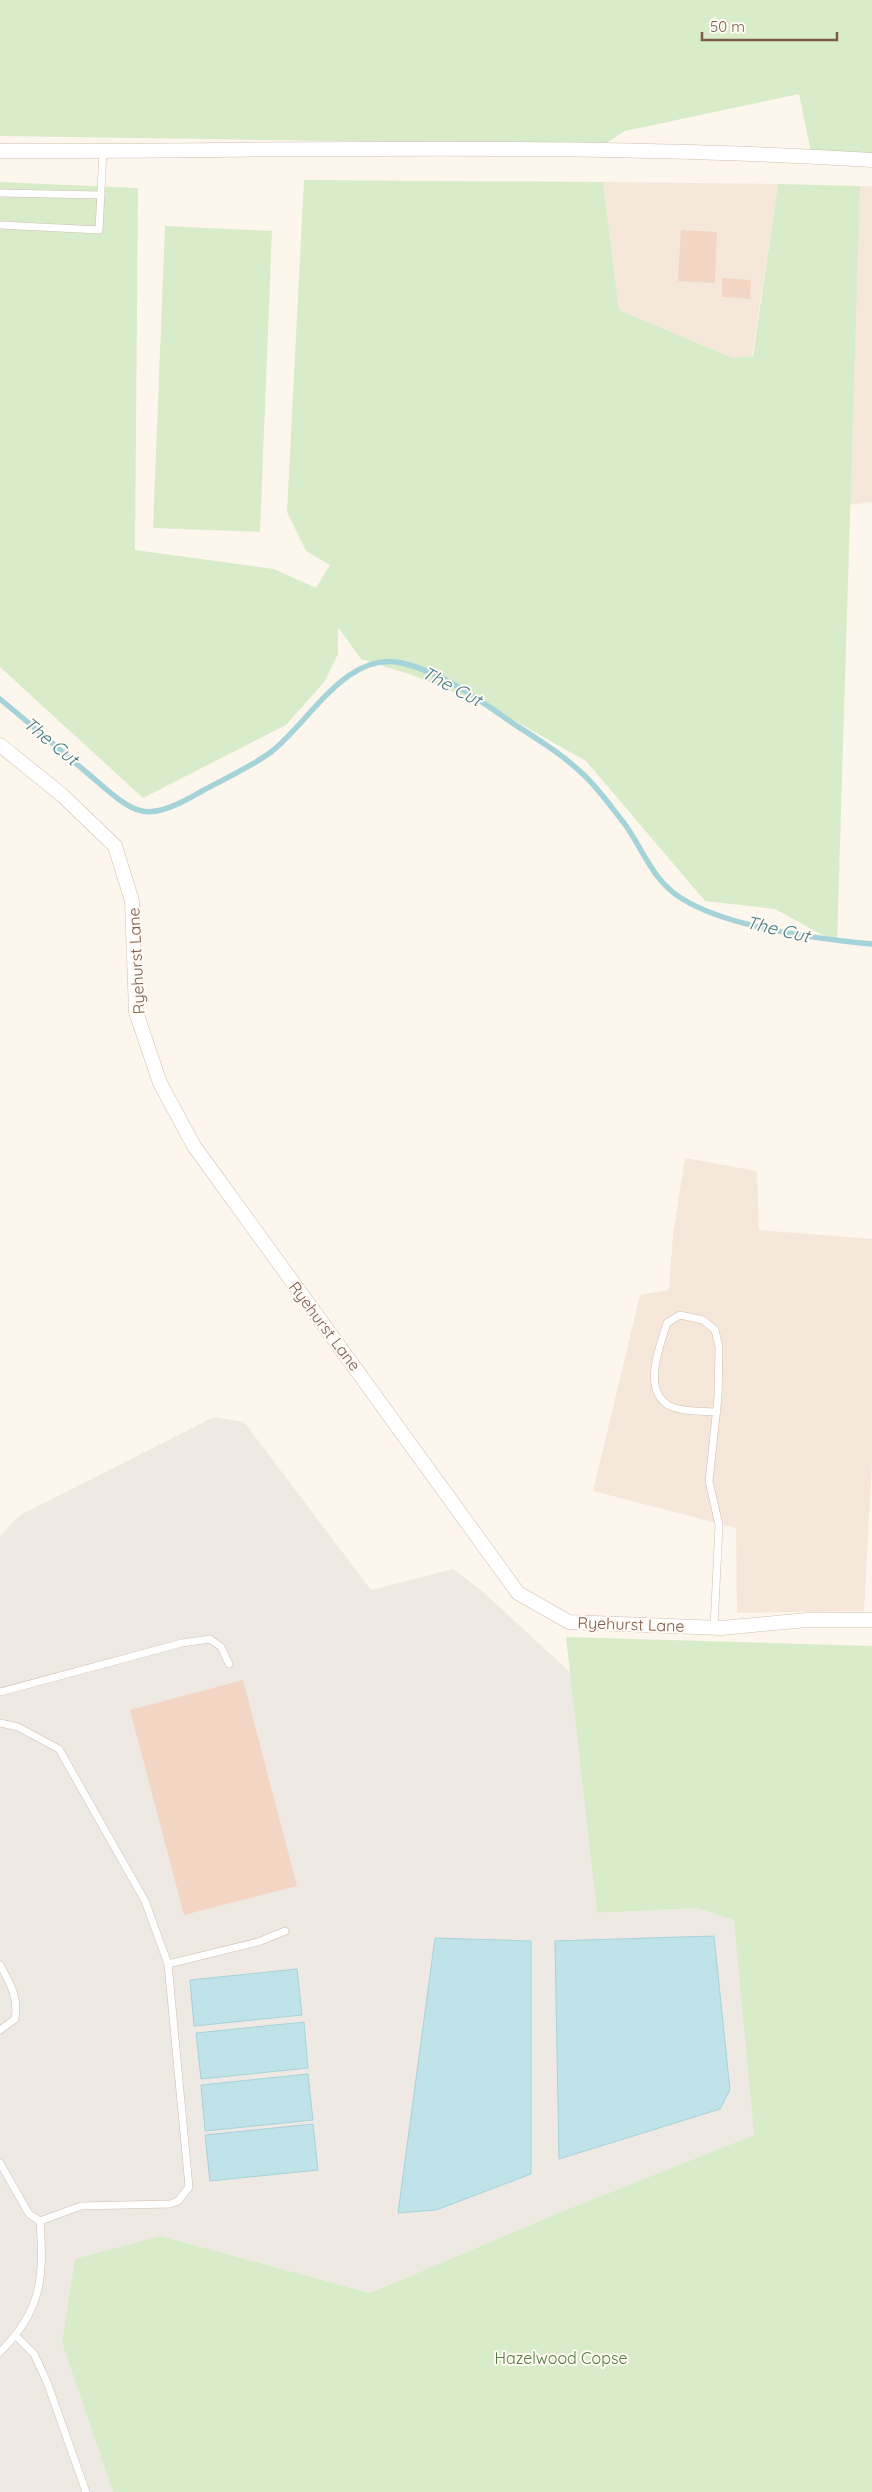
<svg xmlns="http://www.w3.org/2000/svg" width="872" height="2492" viewBox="0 0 872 2492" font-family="Quicksand,sans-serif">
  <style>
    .residential { fill: #f5e8da }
    .industrial { fill: #efe9e4 }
    .green { fill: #d8ecc9 }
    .water { fill: #bfe3e8; stroke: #a5d3da }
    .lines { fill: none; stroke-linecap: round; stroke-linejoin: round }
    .stream { stroke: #a5d3da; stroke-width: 5.5 }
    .building { fill: #f3d5c3 }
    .service-casing { stroke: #d1beb0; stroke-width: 8 }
    .minor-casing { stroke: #d1beb0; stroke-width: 15 }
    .service { stroke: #fff; stroke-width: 7 }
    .minor { stroke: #fff; stroke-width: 14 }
    .labels { text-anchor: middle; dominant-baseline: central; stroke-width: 4; stroke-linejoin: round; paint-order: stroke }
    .street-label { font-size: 16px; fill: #7a5c4d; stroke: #fffaf3 }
    .park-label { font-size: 16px; fill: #537a41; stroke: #fffaf3 }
    .water-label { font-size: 18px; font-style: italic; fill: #437c86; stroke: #fffaf3 }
  </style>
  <rect width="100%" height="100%" fill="#fdf6ec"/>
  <g class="residential">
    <polygon points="603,182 778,184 752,356 733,358 619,310"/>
    <polygon points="860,186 872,186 872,502 848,505"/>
    <polygon points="685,1158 757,1171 759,1230 872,1239 872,1463 864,1611 737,1613 736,1528 593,1491 640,1295 669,1290 673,1235"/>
  </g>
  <polygon class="industrial" points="214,1417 244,1422 371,1590 453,1569 483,1592 571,1673 597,1913 696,1908 735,1920 754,2135 556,2214 370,2293 161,2236 62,2343 113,2492 0,2492 0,1536 20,1515"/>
  <g class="green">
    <polygon points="0,0 872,0 872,153 811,152 799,94 625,131 603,145 0,136"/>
    <polygon points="304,180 603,182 619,310 733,358 753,356 778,184 860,186 837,943 775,909 705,901 586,761 492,708 412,675 361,659 338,627 338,654 325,681 286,725 143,798 0,667 0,182 138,188 135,550 274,569 316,588 330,565 306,551 287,512"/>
    <polygon points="165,226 272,231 260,532 153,528"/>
    <polygon points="566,1637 872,1646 872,2492 113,2492 62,2343 75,2259 161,2236 370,2293 556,2214 754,2135 734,1920 696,1908 597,1913"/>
  </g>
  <g class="water">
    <polygon points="714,1936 730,2090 720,2109 559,2159 555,1941"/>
    <polygon points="435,1938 531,1941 531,2174 436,2210 398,2213"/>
    <polygon points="297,1969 302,2015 194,2026 190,1980"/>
    <polygon points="304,2022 308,2068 201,2079 196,2033"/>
    <polygon points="308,2074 313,2120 205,2131 201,2085"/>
    <polygon points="313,2124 318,2170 210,2181 205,2135"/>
  </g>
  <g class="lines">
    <path class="stream" d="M0,699C29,723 57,747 86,772C100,783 124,808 142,811C161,815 186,800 202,791C224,779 251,767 271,752C309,723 346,650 402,663C444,673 479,700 514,724C539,740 565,756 587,778C600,791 612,808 624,823C643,849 652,880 681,898C726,927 819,939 872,944"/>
  </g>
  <g class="building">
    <polygon points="681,230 717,232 715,283 678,281"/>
    <polygon points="722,278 751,280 750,299 722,297"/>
    <polygon points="243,1680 297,1886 184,1915 130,1710"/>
  </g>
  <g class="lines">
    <g class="service-casing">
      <g id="service">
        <polyline points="0,193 101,195"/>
        <polyline points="0,225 99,230 103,151"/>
        <path d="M714,1627L719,1525L709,1481L718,1397L719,1347L715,1330L703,1320L680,1315L667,1323C660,1346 641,1391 670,1406C682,1412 703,1411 717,1412"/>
        <polyline points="0,1692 182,1643 210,1639 221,1647 229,1664"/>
        <polyline points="0,1723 18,1727 59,1749 145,1901 168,1964 189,2187 178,2201 170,2204 81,2206 40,2221 29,2214 0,2163"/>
        <polyline points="168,1964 258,1942 285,1931"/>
        <path d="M0,1965C10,1983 19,1998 15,2019L0,2030"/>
        <polyline points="15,2335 34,2354 47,2382 86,2492"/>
        <path d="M0,2352C42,2311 44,2277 40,2221"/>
      </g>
    </g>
    <g class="minor-casing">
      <g id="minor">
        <path d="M0,151C290,151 582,142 872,160"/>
        <polyline points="0,745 62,795 115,846 132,901 136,1012 160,1083 194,1146 518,1593 569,1622 721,1628 807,1620 872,1620"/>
      </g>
    </g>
    <use href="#service" class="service"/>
    <use href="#minor" class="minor"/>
  </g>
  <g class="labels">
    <g class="street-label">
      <text transform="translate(136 961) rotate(-93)">Ryehurst Lane</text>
      <text transform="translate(325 1326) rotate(53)">Ryehurst Lane</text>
      <text transform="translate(631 1624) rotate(2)">Ryehurst Lane</text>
    </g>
    <g class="park-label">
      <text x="561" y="2358">Hazelwood Copse</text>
    </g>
    <g class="water-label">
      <text transform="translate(452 686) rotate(28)">The Cut</text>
      <text transform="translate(51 741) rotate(39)">The Cut</text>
      <text transform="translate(778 929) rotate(13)">The Cut</text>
    </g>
  </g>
  <path d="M702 32v8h135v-8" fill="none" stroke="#7a5c4d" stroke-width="2.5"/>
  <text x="710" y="32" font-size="15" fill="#7a5c4d" stroke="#fffaf3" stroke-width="4" paint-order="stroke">50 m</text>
</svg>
